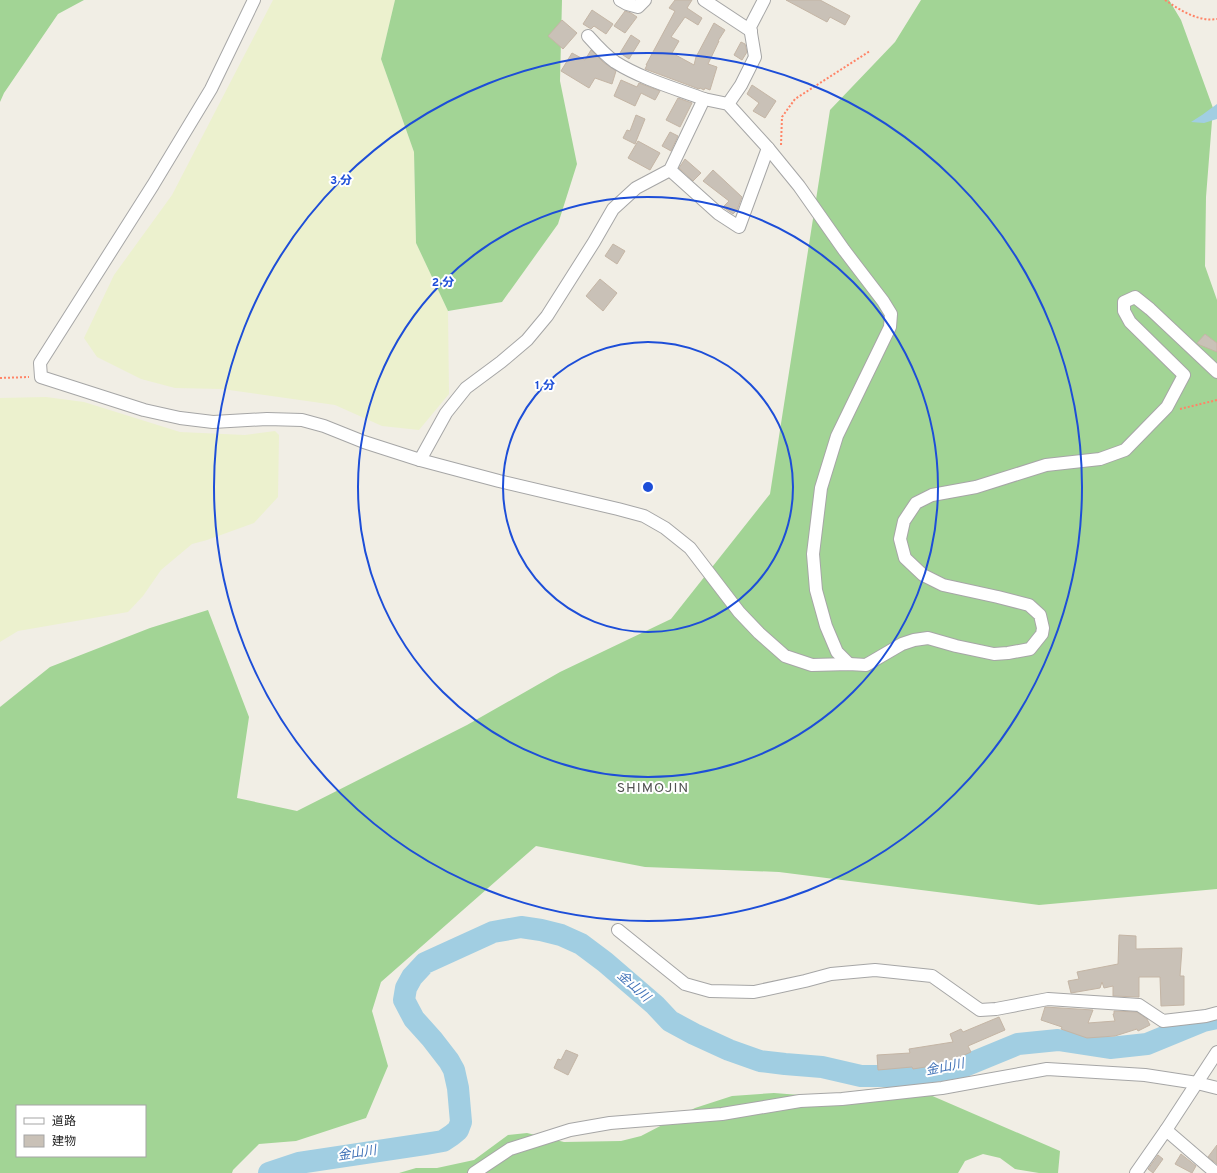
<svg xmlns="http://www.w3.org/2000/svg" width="1217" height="1173" viewBox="0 0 1217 1173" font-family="Overpass,'Noto Sans JP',sans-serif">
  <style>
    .farmland { fill: #ecf1ce }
    .forest { fill: #a2d495; fill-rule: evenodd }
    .water { fill: #a1cee2 }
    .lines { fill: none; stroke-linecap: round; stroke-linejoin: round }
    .river { stroke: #a1cee2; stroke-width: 22 }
    .building { fill: #c9c1b7; stroke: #c4b5a5 }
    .minor-casing { stroke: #a6a6a6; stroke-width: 14 }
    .path { stroke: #ff8467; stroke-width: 2; stroke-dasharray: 2 2; stroke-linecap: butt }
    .minor { stroke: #fff; stroke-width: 12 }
    .ring { fill: none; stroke: #1d4ed8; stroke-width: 2 }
    .labels { text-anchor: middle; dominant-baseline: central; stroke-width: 4; stroke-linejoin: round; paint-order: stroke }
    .water-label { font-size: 13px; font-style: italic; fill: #4273b8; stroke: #fff }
    .quarter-label { font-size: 14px; letter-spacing: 1px; fill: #525252; stroke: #fff }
    .centre { fill: #1d4ed8; stroke: #fff; stroke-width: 2 }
    .ring-label { font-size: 12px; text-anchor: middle; font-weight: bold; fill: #1d4ed8; stroke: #fff; stroke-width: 4; stroke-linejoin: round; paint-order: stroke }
  </style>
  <rect width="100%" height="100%" fill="#f1eee5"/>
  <g class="farmland">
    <polygon points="273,0 395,0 381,59 414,152 416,243 448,311 449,394 419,430 382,426 335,405 222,389 175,388 141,379 97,357 84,338 114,275 172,195"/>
    <polygon points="46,397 84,402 180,432 245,435 275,431 279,435 278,497 254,523 207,540 192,544 161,570 143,596 128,612 18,631 0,642 0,398"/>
  </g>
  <g class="forest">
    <polygon points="0,0 84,0 58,14 4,93 0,102"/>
    <polygon points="395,0 562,0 560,81 577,164 558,224 502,302 448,311 416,243 414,152 381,59"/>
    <path d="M921,0H1169L1181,20L1213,108L1206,197L1205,266L1217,300V889L1039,905L779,872L645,867L536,846L381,982L372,1011L388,1066L366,1118L296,1141L259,1144L233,1170L232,1173H0V707L50,667L150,628L208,610L249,717L237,798L297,811L467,725L560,672L671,619L770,494L830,110L895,42ZM17,1106H145V1156H17Z"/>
    <polygon points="907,1085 1060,1151 1058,1173 1039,1173 1015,1169 1000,1158 983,1154 965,1161 958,1173 399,1173 416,1168 437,1168 474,1160 508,1135 527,1133 564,1142 621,1141 641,1136 695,1108 732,1096 774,1093 813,1096"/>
  </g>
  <polygon class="water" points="1217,104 1217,119 1204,123 1191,122 1202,115"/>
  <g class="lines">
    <polyline class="river" points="269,1173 299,1163 425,1144 443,1141 452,1135 458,1130 461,1122 458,1088 454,1070 449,1061 432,1039 414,1019 404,1000 406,988 412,977 425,963 493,932 521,927 541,930 561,935 581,944 605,962 655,1005 670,1021 694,1034 729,1050 760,1061 785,1064 822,1067 861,1076 904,1076 962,1067 1018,1044 1058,1040 1110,1048 1147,1044 1203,1021 1217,1018"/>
  </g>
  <g class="building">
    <polygon points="675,0 692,0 687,8 702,18 698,25 685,17 671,37 679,41 672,53 694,65 696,57 714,23 725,30 718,41 719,41 708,64 717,67 710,90 705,88 704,90 700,88 699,89 645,69 647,65 646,65 675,11 669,8"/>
    <polygon points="786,0 820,0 850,16 845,25 830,17 827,22"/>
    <polygon points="592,10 613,24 606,34 594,26 591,29 583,24"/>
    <polygon points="625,11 631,13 637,17 625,33 614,26"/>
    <polygon points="562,20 577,33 563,49 548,36"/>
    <polygon points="631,35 640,41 629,59 620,53"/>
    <polygon points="741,42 745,44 747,52 742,60 734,55"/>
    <polygon points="591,50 603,62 616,71 612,84 595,78 589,88 561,71 572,53 585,60"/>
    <polygon points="621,80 637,87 639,83 660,91 655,100 641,93 635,106 614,96"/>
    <polygon points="752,85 776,101 765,118 753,111 759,103 747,94"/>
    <polygon points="678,98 692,103 680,127 666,120"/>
    <polygon points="636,115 645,119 635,144 623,138 627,130 630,131"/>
    <polygon points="670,132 678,136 671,151 662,146"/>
    <polygon points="638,141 660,153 650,170 628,158"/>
    <polygon points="685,159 701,173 693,181 679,168"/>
    <polygon points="713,170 742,197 737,210 733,214 723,207 729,201 703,181"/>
    <polygon points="613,244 625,251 617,264 605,256"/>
    <polygon points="600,279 617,293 603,311 586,296"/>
    <polygon points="1205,334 1217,343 1217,352 1200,345 1197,343"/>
    <polygon points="1119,935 1136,936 1136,949 1182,948 1180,976 1184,976 1184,1005 1161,1006 1160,977 1139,977 1139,997 1113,996 1113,986 1104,988 1102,982 1100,988 1071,993 1068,981 1079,979 1077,972 1118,964"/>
    <polygon points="1045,1007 1093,1010 1088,1023 1115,1021 1113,1014 1114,1014 1114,1011 1137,1012 1147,1019 1150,1025 1138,1031 1137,1029 1115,1036 1087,1038 1061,1029 1062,1027 1041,1020"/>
    <polygon points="999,1017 1005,1030 968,1046 971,1052 944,1064 913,1069 912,1067 878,1070 877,1055 910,1053 909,1049 953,1042 950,1034 961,1029 963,1032"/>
    <polygon points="566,1050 578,1055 568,1075 554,1068 558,1059 561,1060"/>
    <polygon points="1217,1145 1217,1164 1208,1157"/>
    <polygon points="1181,1154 1196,1166 1192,1173 1175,1164"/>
    <polygon points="1158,1155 1163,1159 1153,1173 1148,1169"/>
  </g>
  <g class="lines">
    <g class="minor-casing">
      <g id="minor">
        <polyline points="254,0 211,89 153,185 40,363 41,377 144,410 180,418 213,422 267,419 302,420 324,426 364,442 420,460 499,481 618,509 644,516 665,528 690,548 739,612 759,633 785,656 812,665 849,664 866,665 902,644 914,640 928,638 956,646 994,654 1008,653 1030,649 1042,634 1043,628 1040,615 1029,605 998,597 943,585 923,575 905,558 900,539 904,521 916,503 932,495 976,487 1046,465 1100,459 1125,450 1167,407 1184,375 1130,322 1124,311 1124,302 1135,297 1150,309 1217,372"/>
        <polyline points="620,0 627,4 638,7 645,0"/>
        <polyline points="704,0 751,31"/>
        <path d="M588,36C596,45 605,55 615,62C642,79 674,88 704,99"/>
        <polyline points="728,104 741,85 755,57 750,27 764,0"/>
        <polyline points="670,170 719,214 739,227 768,148"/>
        <polyline points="420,460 446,413 466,388 501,362 527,340 547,316 594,242 613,209 636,188 670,170 704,99 728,104 768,148 799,186 844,250 883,301 891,314 890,327 837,436 821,488 813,554 816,590 826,626 837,652 849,664"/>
        <polyline points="618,930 685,984 710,991 754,992 805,981 831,974 875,970 932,976 980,1010 996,1009 1048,999 1139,1005 1163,1021 1206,1016 1217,1013"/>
        <polyline points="474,1173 510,1149 570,1130 610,1123 722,1114 800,1101 842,1099 942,1088 1047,1069 1145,1075 1197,1083 1217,1088"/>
        <polyline points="1136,1173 1166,1130"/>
        <polyline points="1216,1173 1166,1130 1217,1052"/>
      </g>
    </g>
    <g class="path">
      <path d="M1165,0C1180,10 1198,22 1217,19"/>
      <polyline points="781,145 782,117 795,99 870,51"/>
      <polyline points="0,378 29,377"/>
      <polyline points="1180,409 1217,400"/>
    </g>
    <use href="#minor" class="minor"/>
  </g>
  <g class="ring">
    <circle cx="648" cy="487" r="145"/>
    <circle cx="648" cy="487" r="290"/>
    <circle cx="648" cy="487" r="434"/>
  </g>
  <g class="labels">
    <g class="water-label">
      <text transform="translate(633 987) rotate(42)">金山川</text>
      <text transform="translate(945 1068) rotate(-11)">金山川</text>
      <text transform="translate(357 1154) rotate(-9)">金山川</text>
    </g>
    <g class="quarter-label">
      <text x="653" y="788">SHIMOJIN</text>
    </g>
  </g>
  <circle cx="648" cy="487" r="6" class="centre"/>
  <g class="ring-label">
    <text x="341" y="184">3 分</text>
    <text x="443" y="286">2 分</text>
    <text x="545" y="389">1 分</text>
  </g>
  <rect x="16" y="1105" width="130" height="52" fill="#ffffff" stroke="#a5a5a5"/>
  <rect x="24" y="1118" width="20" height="6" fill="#ffffff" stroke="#a5a5a5"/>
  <text x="52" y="1125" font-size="12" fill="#1f1f1f">道路</text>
  <rect x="24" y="1135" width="20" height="12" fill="#c9c1b7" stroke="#a5a5a5"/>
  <text x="52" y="1145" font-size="12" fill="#1f1f1f">建物</text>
</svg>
